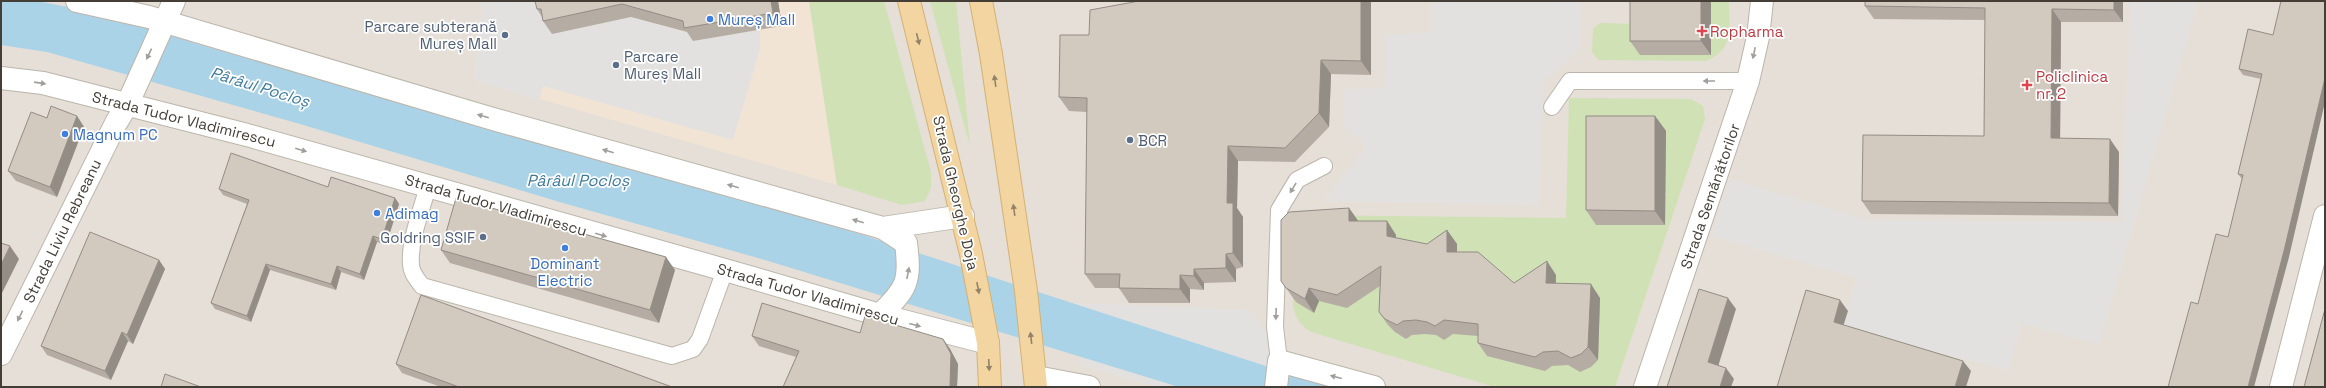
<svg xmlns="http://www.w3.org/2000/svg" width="2326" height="388" viewBox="0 0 2326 388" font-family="'Space Grotesk',sans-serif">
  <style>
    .residential { fill: #e5dfd7 }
    .commercial { fill: #f1e4d5 }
    .green { fill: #d0e1b5 }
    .parking { fill: #e3e1df }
    .water { fill: #abd3e7 }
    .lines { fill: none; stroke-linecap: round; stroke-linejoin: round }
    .service-casing { stroke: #bcb5ab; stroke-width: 18 }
    .minor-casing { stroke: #bcb5ab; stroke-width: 24 }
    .tertiary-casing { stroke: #bcb5ab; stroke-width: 24 }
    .primary-casing { stroke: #d5b172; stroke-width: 24 }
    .service { stroke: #fff; stroke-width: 16 }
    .minor { stroke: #fff; stroke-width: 22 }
    .tertiary { stroke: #fff; stroke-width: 22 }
    .primary { stroke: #f2d5a1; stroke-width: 22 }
    .wall { fill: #b5ada4 }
    .shaded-wall { fill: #938d86 }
    .building { fill: #d2c9bf; stroke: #938d86 }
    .oneway { fill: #928267 }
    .oneway2 { fill: #a29e9b }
    .shop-dot { fill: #3f7fe0; stroke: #fff; stroke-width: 1.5 }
    .health-dot { fill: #e0444e; stroke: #fff; stroke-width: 1.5 }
    .service-dot { fill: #5c6f8a; stroke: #fff; stroke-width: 1.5 }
    .labels { text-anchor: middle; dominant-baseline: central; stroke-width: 3.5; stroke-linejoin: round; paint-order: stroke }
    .shop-label { font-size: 15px; fill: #366cbe; stroke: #fff; text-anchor: start }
    .service-label { font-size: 15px; fill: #4e5e75; stroke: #fff; text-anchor: end }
    .health-label { font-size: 15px; fill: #be3a42; stroke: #fff; text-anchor: start }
    .street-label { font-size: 15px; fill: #443e37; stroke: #fff }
    .water-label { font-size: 16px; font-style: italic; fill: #3c7a9c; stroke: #fff }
  </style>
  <rect width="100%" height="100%" fill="#f2eee8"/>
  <rect class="residential" x="1" y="1" width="2324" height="386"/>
  <polygon class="commercial" points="482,1 809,1 837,185 474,80"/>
  <g class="green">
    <polygon points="809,1 884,1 931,172 931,188 925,201 902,205 837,185"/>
    <polygon points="930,1 956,1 970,146"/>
    <path d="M1711,1H1729C1729,28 1735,49 1706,61L1599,60L1592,52L1593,29L1600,23L1640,24Z"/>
    <path d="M1569,98L1691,99L1703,106L1705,119L1615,387H1495L1311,332C1300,325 1296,319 1293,306L1295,215L1566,218Z"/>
  </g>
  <g class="parking">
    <polygon points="482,1 542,1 631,17 692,34 693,40 760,30 760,49 733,140 543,86 539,100 474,80"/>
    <polygon points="1431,1 1581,2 1580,48 1544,80 1539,205 1323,201 1367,147 1344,127 1344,89 1385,88 1386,35 1431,32"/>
    <polygon points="2130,1 2198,1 2099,344 2022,324 2008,370 1841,328 1857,278 1712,236 1729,179 1869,220 2122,222"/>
    <polygon points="1074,303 1248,310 1275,342 1271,387 1157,387 1081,365"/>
  </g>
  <polygon class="water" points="1,1 37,1 68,7 116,18 191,42 860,234 1330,387 1179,387 765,260 563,203 300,124 47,52 1,45"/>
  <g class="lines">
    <g class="service-casing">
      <g id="service">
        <polyline points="1552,107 1570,81 1748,81"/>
        <path d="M428,186C422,209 409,241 411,264C411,273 417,279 422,286L672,356L693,349L700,339L725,270"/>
        <polyline points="1279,361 1275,327 1279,210 1297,180 1324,166"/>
      </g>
    </g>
    <g class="minor-casing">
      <g id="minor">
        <polyline points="77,1 149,17 493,119 883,228 963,216"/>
        <polyline points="1,78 43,83 247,135 725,270 880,315 988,343"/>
        <path d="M880,315C907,288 911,282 906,243L883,228"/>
        <polyline points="1036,377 1089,387"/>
        <polyline points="1276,387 1279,361 1374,387"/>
        <polyline points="1645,387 1748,81 1758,37 1762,1"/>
        <polyline points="2281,387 2325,216"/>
      </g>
    </g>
    <g class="tertiary-casing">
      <polyline id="tertiary" points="1,354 116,123 128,103 174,1"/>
    </g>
    <g class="primary-casing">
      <g id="primary">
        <polyline points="909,1 971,254 988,343 990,387"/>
        <polyline points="981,1 991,54 1026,291 1036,387"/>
      </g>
    </g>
    <use href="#service" class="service"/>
    <use href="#minor" class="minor"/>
    <use href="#tertiary" class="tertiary"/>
    <use href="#primary" class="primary"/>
  </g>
  <g class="wall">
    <polygon points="535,1 778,1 782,26 693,41 687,32 631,17 552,34 543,21 542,17 537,9"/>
    <polygon points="1371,1 1371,75 1331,74 1329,127 1295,162 1238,161 1237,208 1243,217 1243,267 1236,269 1236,282 1204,283 1204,290 1190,289 1190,303 1129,303 1119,288 1095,288 1085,274 1087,112 1069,111 1059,97 1089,35"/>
    <polygon points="1711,1 1711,55 1640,55 1630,41"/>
    <polygon points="2123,1 2123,22 2061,22 2060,138 2119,152 2118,216 1871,214 1862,201 1984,136 1985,20 1874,19 1865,6"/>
    <polygon points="2273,35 2289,257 2198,304 2228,237 2242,179 2238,174 2261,79 2243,75 2239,69"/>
    <polygon points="77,116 84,127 57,197 16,181 8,171 47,118"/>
    <polygon points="1655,116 1666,131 1665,225 1596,225 1586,210"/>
    <polygon points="328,187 395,198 399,204 386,245 377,242 364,280 341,272 336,290 270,270 251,322 215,309 211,303 247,204 223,195 219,189"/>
    <polygon points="1349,208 1358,221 1387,221 1396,235 1396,238 1427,244 1447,230 1457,244 1457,252 1514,283 1556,275 1556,283 1600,298 1598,360 1591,367 1580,372 1568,365 1552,366 1545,371 1487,356 1478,343 1478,336 1453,334 1444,340 1436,335 1425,334 1412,335 1406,339 1395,332 1388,325 1379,312 1380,286 1347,308 1319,301 1314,313 1296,302 1281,281"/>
    <polygon points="441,250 675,270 659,323 450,263"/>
    <polygon points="159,260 165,269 133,344 128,341 111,380 47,355 41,346"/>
    <polygon points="860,333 943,339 950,349 958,364 957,387 783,387 796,357 759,346 752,336"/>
    <polygon points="396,364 672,387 441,387 402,373"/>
  </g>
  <g class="shaded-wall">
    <polygon points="771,1 778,1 782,26 773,13"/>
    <polygon points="1361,1 1371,1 1371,75 1361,61"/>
    <polygon points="1701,1 1711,1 1711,55 1701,41"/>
    <polygon points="2114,1 2123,1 2123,22 2114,10"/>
    <polygon points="2052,9 2061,22 2060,151 2051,138"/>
    <polygon points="1321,60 1331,74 1329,127 1319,113"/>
    <polygon points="2325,78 2325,102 2289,257 2254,387 2248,387"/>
    <polygon points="77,116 84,127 57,197 50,187"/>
    <polygon points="1655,116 1666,131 1665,225 1655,211"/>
    <polygon points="2110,139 2119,152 2118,216 2109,203"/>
    <polygon points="1228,146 1238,161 1237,208 1243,217 1243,267 1233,253 1227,203"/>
    <polygon points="395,198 399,204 386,245 382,239"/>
    <polygon points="1349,208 1359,222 1349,221"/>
    <polygon points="1387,221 1396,235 1396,249 1387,236"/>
    <polygon points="1447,230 1457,244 1457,265 1447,252"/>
    <polygon points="373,236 377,242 364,280 360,274"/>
    <polygon points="10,246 19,259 1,295 1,265"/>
    <polygon points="1226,254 1236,269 1236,282 1226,268"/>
    <polygon points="666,257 675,270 659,323 650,310"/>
    <polygon points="159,260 165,269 133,344 127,335"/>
    <polygon points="1547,261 1556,275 1555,297 1546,283"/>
    <polygon points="266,264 270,270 251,322 247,316"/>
    <polygon points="337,266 341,272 336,290 331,284"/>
    <polygon points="1194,269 1204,283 1204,290 1194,276"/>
    <polygon points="1180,275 1190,289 1190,303 1180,289"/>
    <polygon points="1591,284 1600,298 1598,360 1588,347"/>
    <polygon points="1309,288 1319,301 1314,313 1305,299"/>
    <polygon points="1728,298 1736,309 1716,373 1708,362"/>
    <polygon points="1840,300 1848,311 1841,333 1834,322"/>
    <polygon points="122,332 128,341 111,380 105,371"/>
    <polygon points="943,339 950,349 958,364 957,387 950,387"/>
    <polygon points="1963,361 1971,371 1966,387 1955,387"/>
    <polygon points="1726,368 1734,379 1731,387 1720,387"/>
  </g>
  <g class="building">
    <polygon points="535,1 771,1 773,13 684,28 683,21 622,4 543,21 541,9 537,9"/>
    <polygon points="1139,1 1361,1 1361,61 1321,60 1319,113 1285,148 1228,146 1227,203 1233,203 1233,253 1226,254 1226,268 1194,269 1194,276 1180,275 1180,289 1119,288 1120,274 1085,274 1087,98 1059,97 1060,35 1089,35 1090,10"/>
    <rect x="1630" y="1" width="71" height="40"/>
    <polygon points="1865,1 2114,1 2114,10 2052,9 2051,138 2110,139 2109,203 1862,201 1863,135 1984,136 1985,8 1865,6"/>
    <polygon points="2281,1 2325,1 2325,78 2284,251 2248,387 2168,387 2191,302 2198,304 2216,234 2228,237 2243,175 2238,174 2262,74 2239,69 2248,29 2273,35"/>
    <polygon points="51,106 77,116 50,187 8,171 31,112 47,118"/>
    <polygon points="1586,116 1655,116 1655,211 1586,210"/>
    <polygon points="231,153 328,187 331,177 395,198 382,239 373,236 360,274 337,266 331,284 266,264 247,316 211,303 249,200 219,189"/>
    <polygon points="456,198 666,257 650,310 441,250"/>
    <polygon points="1349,208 1349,221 1387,221 1387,236 1427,244 1447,230 1447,252 1478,252 1514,283 1547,261 1546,283 1591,284 1588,347 1581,354 1571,358 1558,351 1543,352 1535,357 1478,343 1478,324 1444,320 1435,326 1427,322 1416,320 1403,321 1397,325 1385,319 1379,312 1381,266 1337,295 1309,288 1305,299 1286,288 1281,281 1281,220 1289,212"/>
    <polygon points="90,232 159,260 127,335 122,332 105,371 41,346"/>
    <polygon points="1,243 10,246 1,265"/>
    <polygon points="1699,289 1728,298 1708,362 1726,368 1720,387 1667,387"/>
    <polygon points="1806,290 1840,300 1834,322 1963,361 1955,387 1777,387"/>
    <polygon points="421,295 672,387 459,387 396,364"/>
    <polygon points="762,303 860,333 865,316 943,339 951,354 950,387 783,387 799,351 752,336"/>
    <polygon points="2325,309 2325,387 2304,387"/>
    <polygon points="165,374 201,387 161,387"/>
  </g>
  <defs><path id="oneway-solid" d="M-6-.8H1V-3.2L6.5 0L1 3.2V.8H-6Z"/></defs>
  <g class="oneway">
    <use href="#oneway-solid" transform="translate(918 39) rotate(76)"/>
    <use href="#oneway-solid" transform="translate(995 81) rotate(-98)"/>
    <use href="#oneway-solid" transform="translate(1014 210) rotate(-98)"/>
    <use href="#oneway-solid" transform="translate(978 288) rotate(79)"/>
    <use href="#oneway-solid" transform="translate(1031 338) rotate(-97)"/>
    <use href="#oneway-solid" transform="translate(989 365) rotate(87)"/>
  </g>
  <g class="oneway2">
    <use href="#oneway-solid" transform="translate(1754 53) rotate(102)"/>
    <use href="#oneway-solid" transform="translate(149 54) rotate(115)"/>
    <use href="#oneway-solid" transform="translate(1709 81) rotate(-180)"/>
    <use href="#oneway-solid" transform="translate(40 83) rotate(8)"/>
    <use href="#oneway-solid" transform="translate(483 116) rotate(-164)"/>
    <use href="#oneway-solid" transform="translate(301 150) rotate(16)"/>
    <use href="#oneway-solid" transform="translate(608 151) rotate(-164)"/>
    <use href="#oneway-solid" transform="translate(733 186) rotate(-164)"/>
    <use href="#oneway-solid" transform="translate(1293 188) rotate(121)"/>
    <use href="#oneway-solid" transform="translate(858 221) rotate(-164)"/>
    <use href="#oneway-solid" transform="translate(601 235) rotate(16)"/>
    <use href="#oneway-solid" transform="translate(908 273) rotate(-79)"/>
    <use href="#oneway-solid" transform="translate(1276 314) rotate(92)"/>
    <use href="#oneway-solid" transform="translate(20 316) rotate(116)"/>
    <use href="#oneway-solid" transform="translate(915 325) rotate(15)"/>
    <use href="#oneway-solid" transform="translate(1336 377) rotate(-165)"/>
  </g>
  <g class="shop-dot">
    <circle cx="710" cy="19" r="4"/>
    <circle cx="65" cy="134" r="4"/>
    <circle cx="377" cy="213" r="4"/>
    <circle cx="565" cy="248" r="4"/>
  </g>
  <g class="health-dot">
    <path d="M1700 25h4v4h4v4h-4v4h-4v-4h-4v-4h4z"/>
    <path d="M2025 79h4v4h4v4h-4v4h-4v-4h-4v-4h4z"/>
  </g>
  <g class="service-dot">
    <circle cx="505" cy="35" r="4"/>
    <circle cx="616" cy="65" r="4"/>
    <circle cx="1130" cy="140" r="4"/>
    <circle cx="483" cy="237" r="4"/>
  </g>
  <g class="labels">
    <g class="shop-label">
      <text x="718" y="19">Mureș Mall</text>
      <text x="73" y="134">Magnum PC</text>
      <text x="385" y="213">Adimag</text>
      <text x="565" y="263" text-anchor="middle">Dominant<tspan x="565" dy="17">Electric</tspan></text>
    </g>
    <g class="service-label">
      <text x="497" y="26">Parcare subterană<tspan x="497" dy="17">Mureș Mall</tspan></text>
      <text x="624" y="56" text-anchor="start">Parcare<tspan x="624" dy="17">Mureș Mall</tspan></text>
      <text x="1138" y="140" text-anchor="start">BCR</text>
      <text x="475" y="237">Goldring SSIF</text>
    </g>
    <g class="health-label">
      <text x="1710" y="31">Ropharma</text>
      <text x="2036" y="76">Policlinica<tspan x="2036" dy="17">nr. 2</tspan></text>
    </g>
    <g class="street-label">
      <text transform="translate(184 119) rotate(14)">Strada Tudor Vladimirescu</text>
      <text transform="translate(956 193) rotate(77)">Strada Gheorghe Doja</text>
      <text transform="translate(1710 196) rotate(-71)">Strada Semănătorilor</text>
      <text transform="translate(496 205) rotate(16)">Strada Tudor Vladimirescu</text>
      <text transform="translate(62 231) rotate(-64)">Strada Liviu Rebreanu</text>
      <text transform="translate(808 294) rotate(16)">Strada Tudor Vladimirescu</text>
    </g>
    <g class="water-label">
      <text transform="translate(260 87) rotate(17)">Pârâul Pocloș</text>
      <text x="578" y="180">Pârâul Pocloș</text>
    </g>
  </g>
  <rect width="2326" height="388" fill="none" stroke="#443e37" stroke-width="4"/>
</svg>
